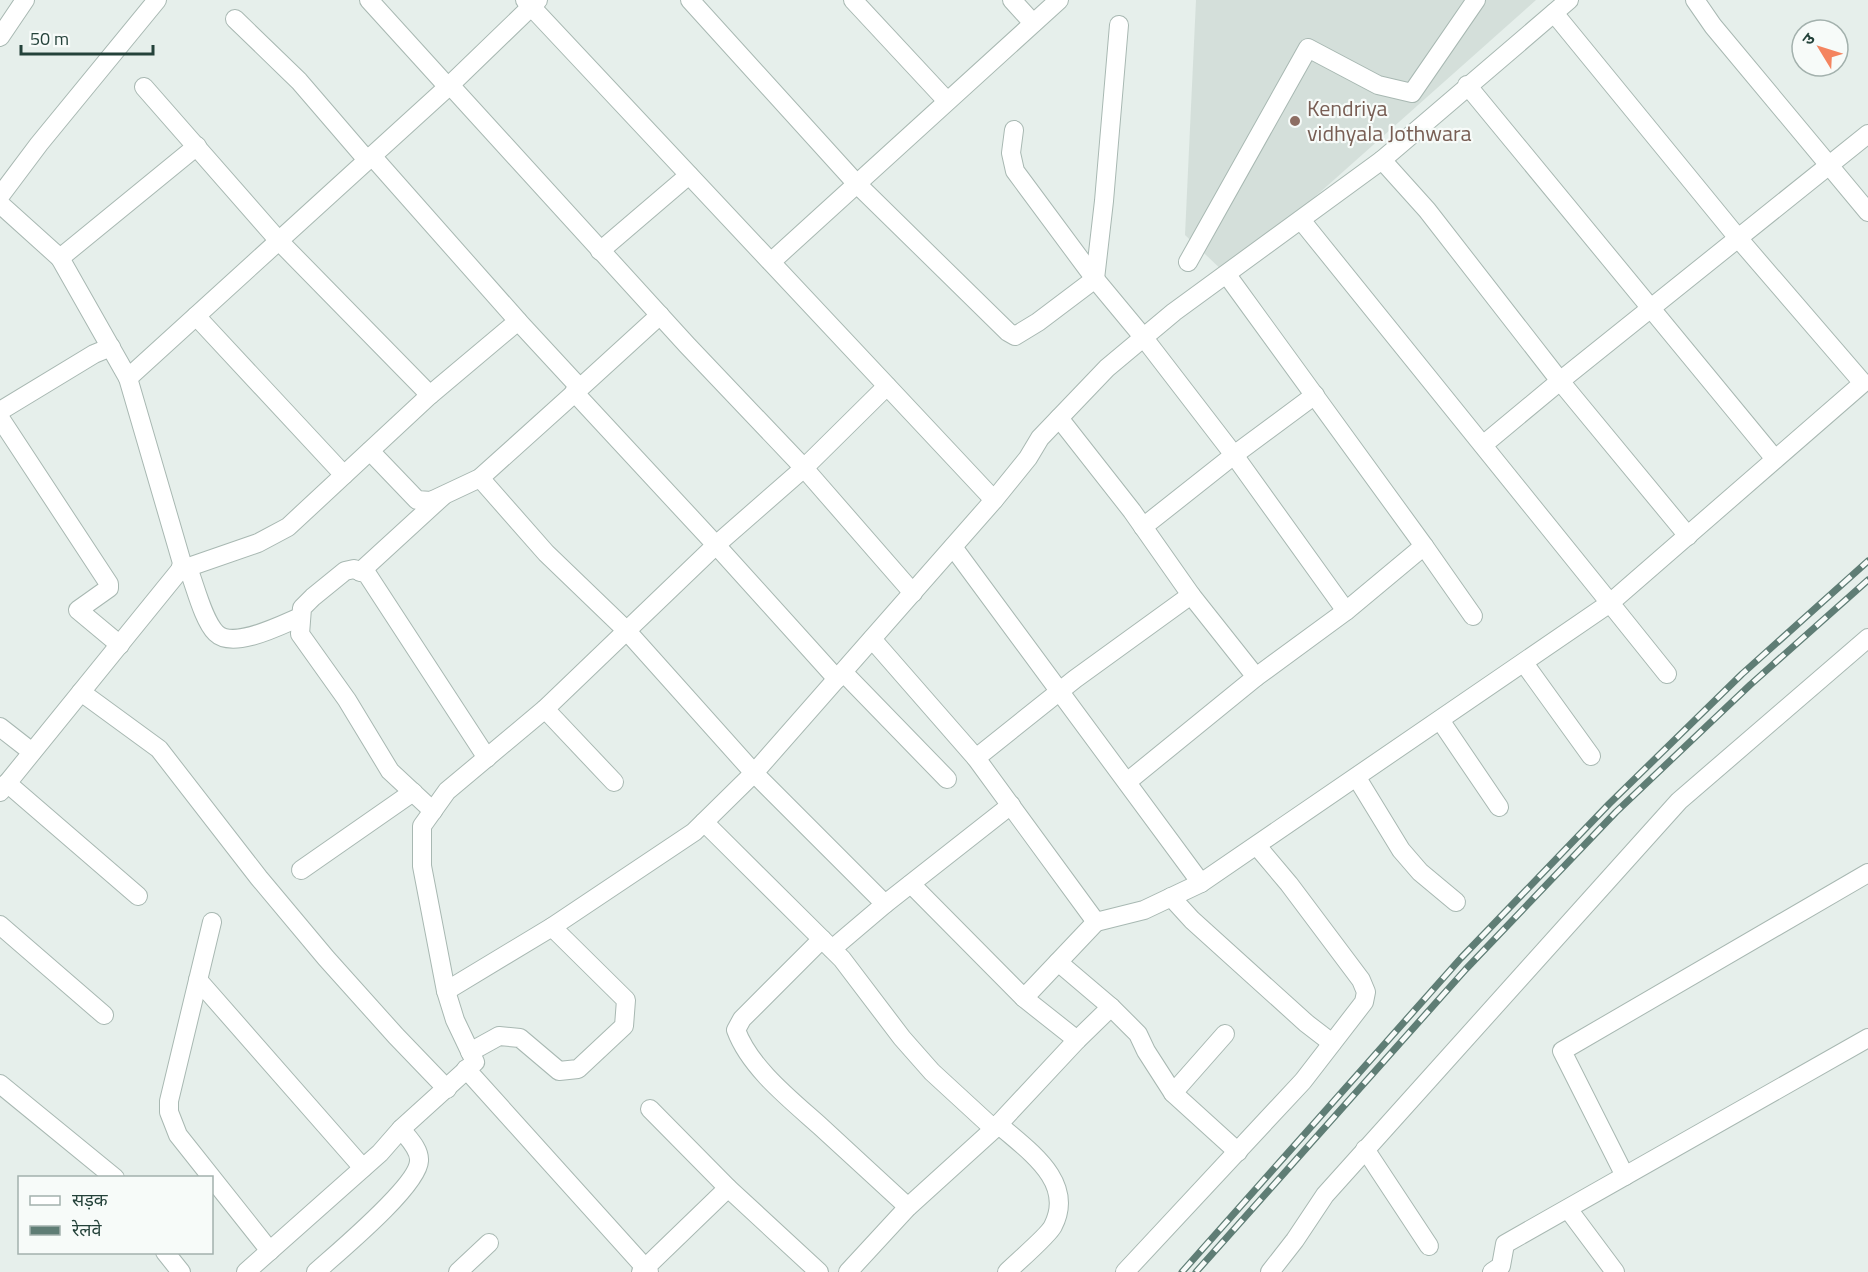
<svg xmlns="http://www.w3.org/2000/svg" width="1868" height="1272" viewBox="0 0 1868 1272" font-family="'Titillium Web','Noto Sans Devanagari',sans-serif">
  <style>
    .built { fill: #d4dfda }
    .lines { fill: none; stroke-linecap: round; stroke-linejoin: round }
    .minor-casing { stroke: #a8b8b2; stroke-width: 20 }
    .minor { stroke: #fff; stroke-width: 18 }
    .rail-casing { stroke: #5f7d75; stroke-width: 7 }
    .rail { stroke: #f7fbf9; stroke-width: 4.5; stroke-dasharray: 14; stroke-linecap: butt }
    .education-dot { fill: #8d6e63; stroke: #f7fbf9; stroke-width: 2 }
    .labels { text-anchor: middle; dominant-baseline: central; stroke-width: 4.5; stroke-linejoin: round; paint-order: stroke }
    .education-label { font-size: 22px; fill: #785e54; stroke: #f7fbf9; text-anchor: start }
  </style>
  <rect width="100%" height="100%" fill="#e6efeb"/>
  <polygon class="built" points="1196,0 1536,0 1227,275 1185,235"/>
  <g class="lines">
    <g class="minor-casing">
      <g id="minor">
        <polyline points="369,0 448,87"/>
        <polyline points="525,0 994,500"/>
        <polyline points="690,0 856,183 1008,332 1015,336 1038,322 1095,279 1104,201 1119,25"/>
        <polyline points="853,0 947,101"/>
        <polyline points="1012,0 1033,23"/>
        <polyline points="1695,0 1713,26 1868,212"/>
        <polyline points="1554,13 1738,238 1863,383 1610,603 1667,674"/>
        <polyline points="235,19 299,81 367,160"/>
        <polyline points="0,37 25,0"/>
        <polyline points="450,85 687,345 804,468 887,386"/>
        <polyline points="1467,85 1775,459"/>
        <polyline points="144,87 279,241 430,395 288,527 258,543 180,570"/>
        <polyline points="1014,130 1011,153 1015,171 1095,279 1144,338 1234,455 1346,611"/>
        <polyline points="372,156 518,321 430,395"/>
        <polyline points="1382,160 1427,210 1560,381 1688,536"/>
        <polyline points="0,196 39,144 157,0"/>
        <polyline points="0,204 60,258 197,146"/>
        <polyline points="600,251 689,175"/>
        <polyline points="60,258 128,378 450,85 538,0"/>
        <polyline points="771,262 1059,0"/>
        <polyline points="1188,262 1308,48 1378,85 1412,93 1476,0"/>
        <polyline points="1227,275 1424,546 1346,611 1256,677"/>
        <polyline points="196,316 344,475"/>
        <polyline points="518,321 580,388 660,315"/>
        <polyline points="574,392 716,545 837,679"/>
        <polyline points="0,411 94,354 111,347"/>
        <polyline points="0,418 109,584 109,588 78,610 120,645"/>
        <polyline points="1483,445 1560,381 1868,134"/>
        <polyline points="370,451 417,500 431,501 480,478 580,388"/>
        <polyline points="480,478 546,553 626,630 754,773 885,904 1011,805"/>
        <polyline points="1143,527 1234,455 1315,395"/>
        <polyline points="1424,546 1473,616"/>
        <polyline points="953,547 1201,883 1144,910 1096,922 976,758"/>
        <path d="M188,568C195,585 203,620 216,633C233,650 281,625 300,617"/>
        <polyline points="360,572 443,496"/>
        <polyline points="872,639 976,758 1075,679 1191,595 1132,511 1059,418"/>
        <polyline points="1524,663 1591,756"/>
        <polyline points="843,672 947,779"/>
        <polyline points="81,692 159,749 259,878 326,958 396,1036 447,1089"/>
        <polyline points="545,709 614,782"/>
        <polyline points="1440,720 1499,807"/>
        <polyline points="0,727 32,752"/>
        <polyline points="1357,778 1401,850 1420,872 1456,902"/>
        <polyline points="1127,782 1256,677 1191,595"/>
        <polyline points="7,783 138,896"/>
        <polyline points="0,792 180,570 182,563 128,378"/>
        <polyline points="433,811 390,771 347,700 300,634 302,608 313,597 345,571 354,569 367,574 487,758"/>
        <polyline points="704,822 842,959 902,1038 932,1072 994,1129"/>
        <polyline points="301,870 413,792"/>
        <polyline points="1201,883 1610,603 1301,220"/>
        <polyline points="911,884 1024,998 1096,922"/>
        <polyline points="1171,897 1192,920 1306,1023 1332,1043"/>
        <polyline points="212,922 169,1101 169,1112 178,1135 270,1251"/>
        <polyline points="0,925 104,1015"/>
        <path d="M822,939L742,1019L736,1030C750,1068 791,1100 820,1126C849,1153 879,1180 908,1207"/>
        <polyline points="832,949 885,904"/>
        <polyline points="1058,962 1111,1007 1138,1034 1146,1051 1173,1093 1238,1152"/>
        <polyline points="198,980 363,1168"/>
        <polyline points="446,991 552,927 694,832 754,773 994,500 1028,458 1040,438 1107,368 1174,312 1382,160 1569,0"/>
        <polyline points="1077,1040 1111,1007"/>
        <polyline points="470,1052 499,1036 520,1038 559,1071 578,1069 624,1026 626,1000 552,927"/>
        <polyline points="466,1069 649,1272"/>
        <polyline points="0,1084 115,1178"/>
        <polyline points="1173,1093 1225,1034"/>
        <polyline points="650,1109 728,1188 819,1272"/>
        <path d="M998,1124C1027,1150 1076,1181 1053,1226C1049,1235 1016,1263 1007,1272"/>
        <polyline points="1365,1149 1429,1246"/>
        <polyline points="1625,1176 1562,1051 1868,873"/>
        <polyline points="1568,1209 1615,1272"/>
        <polyline points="165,1252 181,1272"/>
        <polyline points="246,1272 380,1153 401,1129 475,1062 455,1020 446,991 422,866 422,826 447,791 545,709 716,545 804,468 913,593"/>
        <path d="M316,1272C337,1253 418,1186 419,1161C420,1149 408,1138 401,1129"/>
        <polyline points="458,1272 489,1243"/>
        <polyline points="641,1272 728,1188"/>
        <polyline points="848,1272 908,1207 994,1129 1077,1040 1024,998"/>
        <polyline points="1125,1272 1303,1081 1364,1002 1366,992 1361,980 1289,884 1257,846"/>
        <polyline points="1270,1272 1295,1240 1325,1195 1679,801 1868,638"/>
        <polyline points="1492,1272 1501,1266 1505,1244 1868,1038"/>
      </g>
    </g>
    <use href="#minor" class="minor"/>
    <g class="rail-casing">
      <g id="rail">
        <polyline points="1182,1272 1461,958 1609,804 1742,674 1868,561"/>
        <polyline points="1196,1272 1466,969 1616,812 1750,685 1868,580"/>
      </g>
    </g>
    <use href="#rail" class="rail"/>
  </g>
  <circle class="education-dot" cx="1295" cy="121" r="6"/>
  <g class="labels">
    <g class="education-label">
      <text x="1307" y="108">Kendriya<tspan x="1307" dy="25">vidhyala Jothwara</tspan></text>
    </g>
  </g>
  <rect x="18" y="1176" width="195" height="78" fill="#f7fbf9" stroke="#a3b1ad" stroke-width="1.5"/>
  <rect x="30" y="1196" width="30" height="9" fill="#ffffff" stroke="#a3b1ad" stroke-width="1.5"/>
  <text x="72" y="1206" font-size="18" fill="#24423a">सड़क</text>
  <rect x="30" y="1226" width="30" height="9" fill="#5f7d75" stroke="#a3b1ad" stroke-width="1.5"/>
  <text x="72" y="1236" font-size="18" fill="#24423a">रेलवे</text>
  <g transform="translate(1820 48) rotate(308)"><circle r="28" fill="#f7fbf9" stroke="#a3b1ad" stroke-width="1.5"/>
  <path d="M0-4.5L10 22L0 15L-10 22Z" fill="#f4845f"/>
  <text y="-9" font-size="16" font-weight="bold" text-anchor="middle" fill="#24423a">उ</text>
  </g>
  <path d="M21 45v9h132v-9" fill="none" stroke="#24423a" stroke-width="3"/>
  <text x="30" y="45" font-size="18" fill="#24423a" stroke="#f7fbf9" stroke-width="4.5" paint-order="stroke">50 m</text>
</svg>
